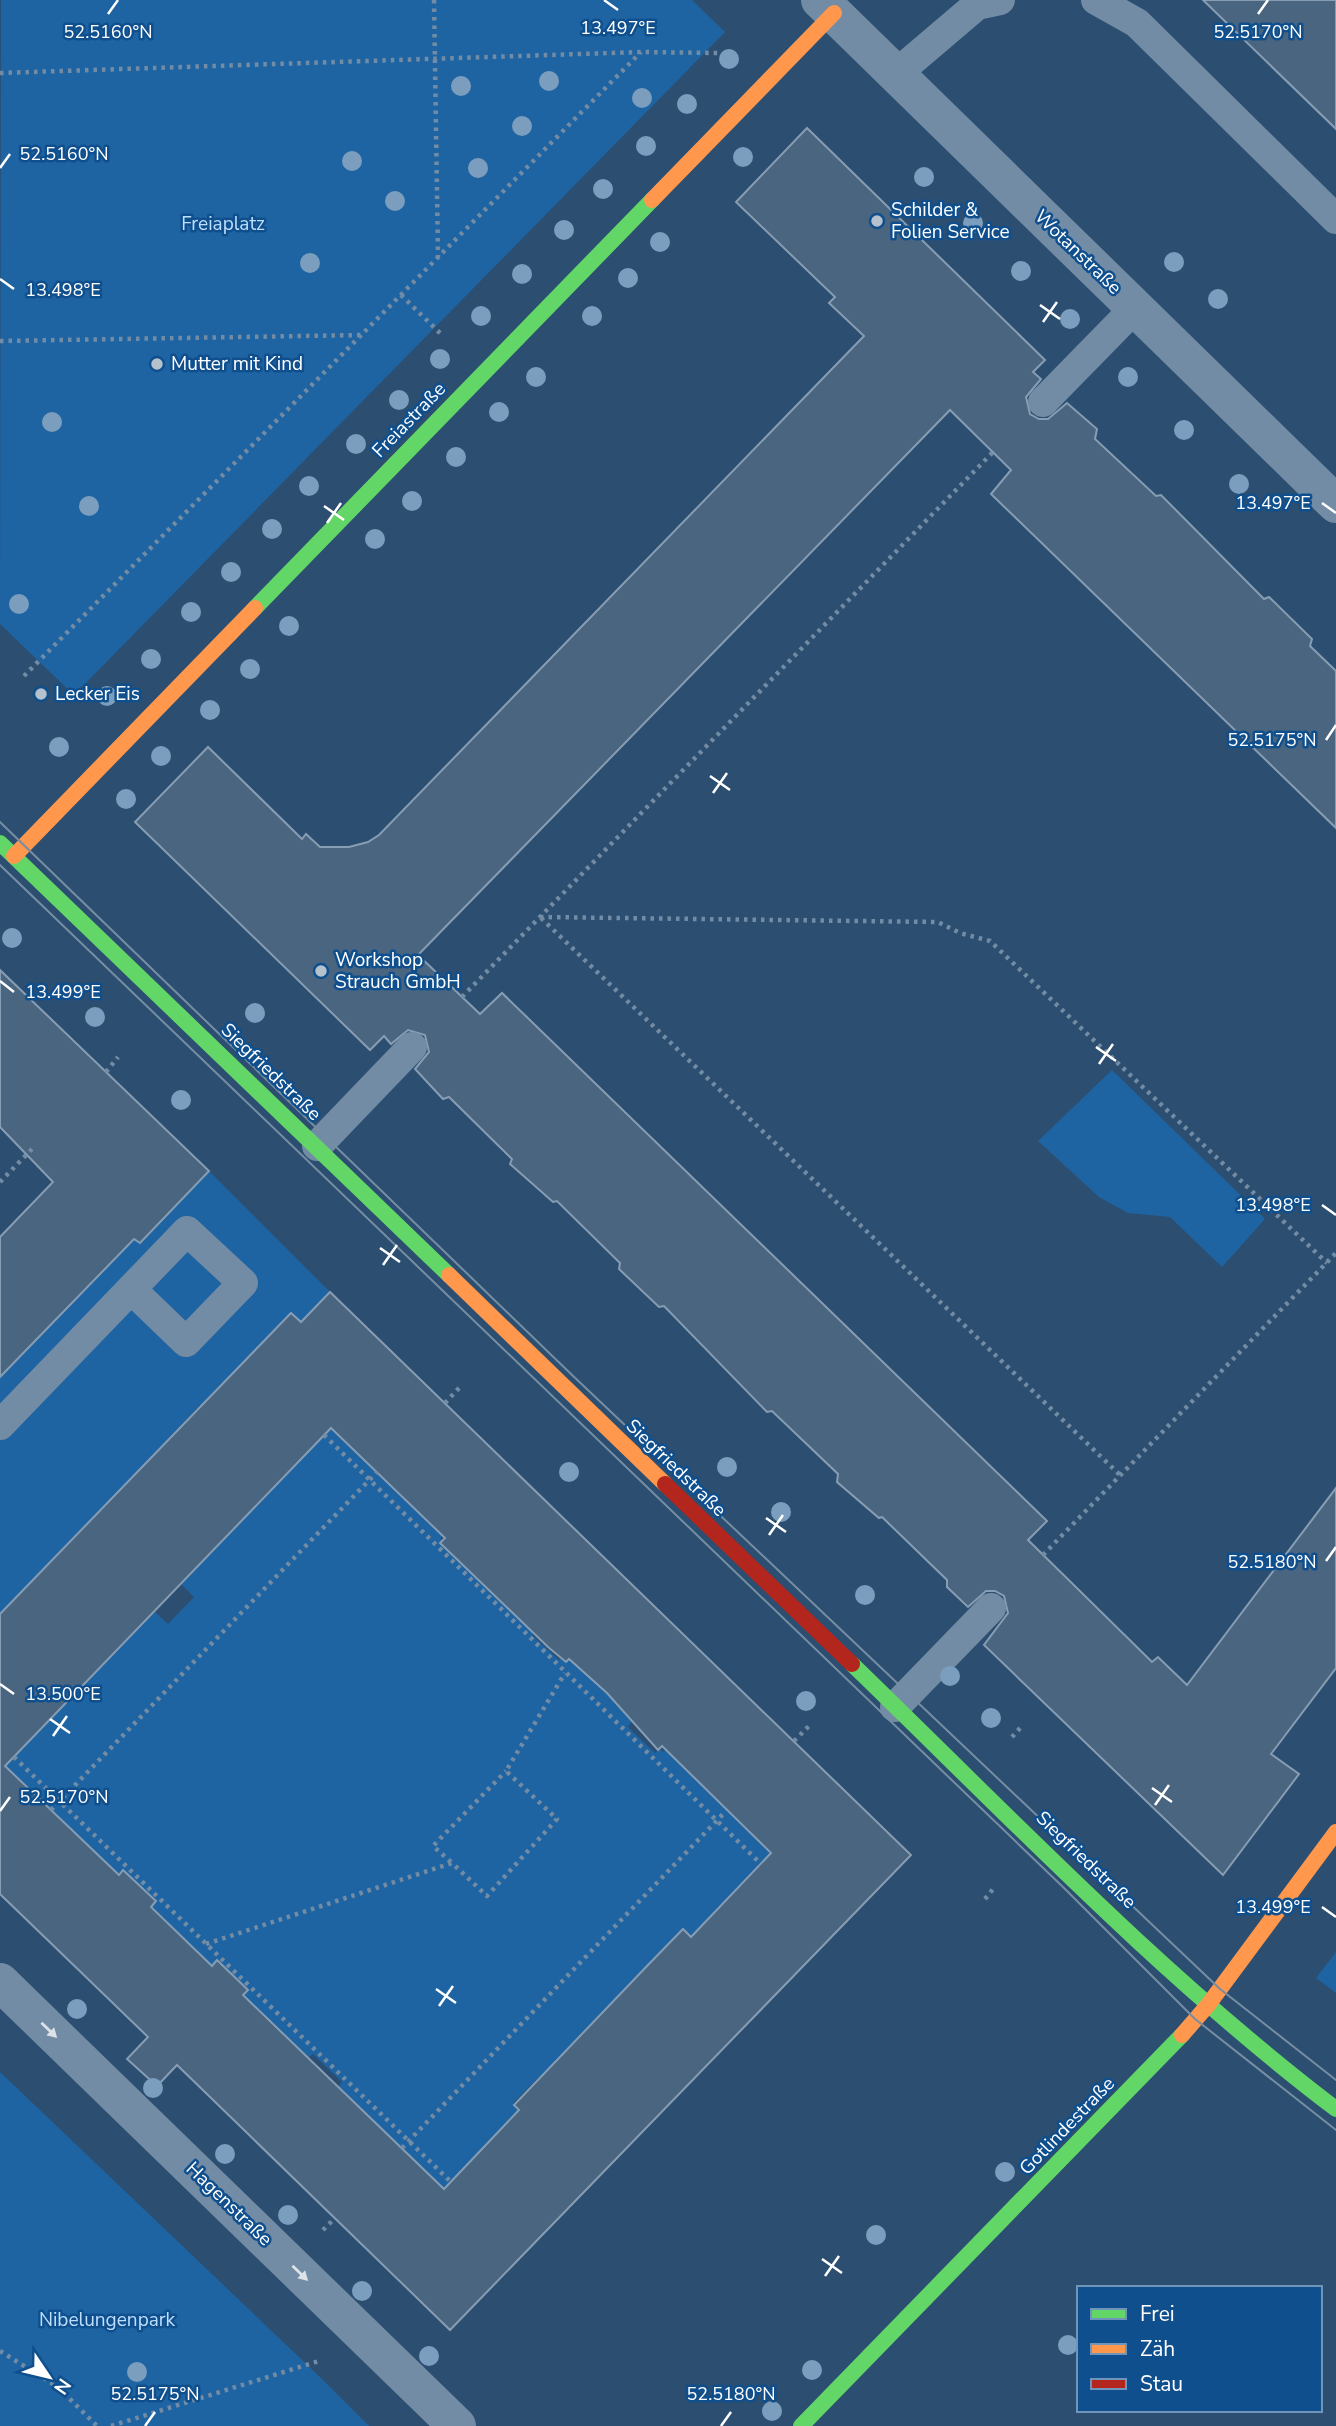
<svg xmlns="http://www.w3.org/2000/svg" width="1336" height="2426" viewBox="0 0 1336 2426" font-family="'Nunito Sans',sans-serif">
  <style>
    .green { fill: #1f64a2 }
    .building { fill: #496580; stroke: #879db3; stroke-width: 2; fill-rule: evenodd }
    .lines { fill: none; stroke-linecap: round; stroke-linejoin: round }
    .path { stroke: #738ca5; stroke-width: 4.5; stroke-dasharray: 3.5 5; stroke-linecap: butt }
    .lane { stroke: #738ca5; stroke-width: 30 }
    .street { stroke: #738ca5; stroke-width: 38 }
    .fast { stroke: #63d668; stroke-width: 16 }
    .slow { stroke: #ff974d; stroke-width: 16 }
    .jam { stroke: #b3261e; stroke-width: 16 }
    .tram { stroke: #768ea4; stroke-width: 2 }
    .tree { fill: #7c9ebe }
    .oneway { fill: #dce2e8 }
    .ticks { fill: none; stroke: #fff; stroke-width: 2.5 }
    .poi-dot { fill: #b5c1cd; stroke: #0f4f8d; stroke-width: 2.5 }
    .labels { text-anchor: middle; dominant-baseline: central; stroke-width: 5; stroke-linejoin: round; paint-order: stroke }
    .poi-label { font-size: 19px; fill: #fff; stroke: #0f4f8d; text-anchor: start }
    .park-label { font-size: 19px; fill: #bddffe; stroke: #0f4f8d }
    .street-label { font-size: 19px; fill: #fff; stroke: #0f4f8d }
    .ticks-label { font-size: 18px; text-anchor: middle; fill: #fff; stroke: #0f4f8d; stroke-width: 5; stroke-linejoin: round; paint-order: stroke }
  </style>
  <rect width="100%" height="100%" fill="#2c4e70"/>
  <g class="green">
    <polygon points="692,0 725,32 74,695 0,624 1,0"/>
    <polygon points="1112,1070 1265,1219 1222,1267 1170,1217 1128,1213 1099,1197 1038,1141"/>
    <polygon points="209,1171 330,1292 301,1322 290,1313 251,1355 210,1413 200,1405 158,1450 166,1459 0,1614 0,1377 134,1239 140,1243"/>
    <polygon points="331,1428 441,1534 441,1543 536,1630 532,1635 559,1660 562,1658 566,1662 569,1659 628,1713 632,1721 628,1727 655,1753 660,1749 663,1752 666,1750 771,1854 691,1937 683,1929 583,2032 549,2083 540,2076 513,2103 519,2110 444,2189 338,2087 342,2082 313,2054 308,2058 243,1995 247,1991 217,1961 212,1966 151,1907 155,1901 119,1875 5,1766 155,1612 168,1624 194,1597 181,1584"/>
    <polygon points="1336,1952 1336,1993 1316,1978"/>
    <polygon points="0,2072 321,2378 369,2426 0,2426"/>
  </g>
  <g class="building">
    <polygon points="1203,0 1336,0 1336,129"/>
    <polygon points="807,128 1045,360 1033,372 1041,379 1026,397 1030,414 1039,419 1048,419 1067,403 1097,429 1095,439 1156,496 1161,495 1264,599 1269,597 1312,639 1310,646 1336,671 1336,828 991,494 1011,470 950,410 418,955 480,1014 502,993 1047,1521 1028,1540 1152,1662 1158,1657 1187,1685 1336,1488 1336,1668 1271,1754 1299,1774 1223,1875 984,1645 1008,1613 1004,1596 995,1591 986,1591 968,1607 947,1587 947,1580 882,1517 879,1518 837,1482 838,1474 772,1411 767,1412 664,1306 659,1307 619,1269 620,1263 557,1201 553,1202 510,1164 512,1159 449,1097 443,1099 415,1069 429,1052 425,1035 408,1030 391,1044 384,1036 370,1050 135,822 208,747 302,839 306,834 320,847 349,847 368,842 379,835 864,336 829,303 835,297 736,202"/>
    <polygon points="0,970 209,1171 140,1243 134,1239 0,1377 0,1237 53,1182 0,1127"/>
    <path d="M330,1292L911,1855L450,2330L177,2065L157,2086L127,2059L148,2037L0,1894V1614L291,1313L301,1322ZM331,1428L445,1538L440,1543L548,1647L566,1662L569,1659L607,1693L658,1750L662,1746L771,1853L691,1937L683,1929L647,1966L514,2105L519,2110L444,2189L243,1995L248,1990L217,1960L212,1966L151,1907L156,1901L123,1870L119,1875L5,1766Z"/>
  </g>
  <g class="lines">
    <g class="path">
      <polyline points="434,0 438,257"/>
      <polyline points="0,73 641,52 718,53"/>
      <polyline points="401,295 442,335"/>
      <polyline points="0,341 362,335"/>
      <polyline points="24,676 641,52"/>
      <polyline points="540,917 938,922 960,933 990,941 1327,1263"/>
      <polyline points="541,918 1120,1475"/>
      <polyline points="462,997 993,452"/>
      <polyline points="106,1072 118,1057"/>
      <polyline points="0,1182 33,1148"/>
      <polyline points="445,1403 460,1387"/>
      <polyline points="324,1435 761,1864"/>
      <polyline points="1043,1555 1336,1253"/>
      <polyline points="1012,1737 1022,1726"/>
      <polyline points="794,1741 810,1725"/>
      <polyline points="14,1757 451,2182"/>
      <polyline points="51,1810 377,1472"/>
      <polyline points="451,1862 433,1846 506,1771"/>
      <polyline points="985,1899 993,1889"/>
      <polyline points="206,1944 452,1863 487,1896 557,1819 506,1771 565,1673"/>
      <polyline points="402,2148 726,1811"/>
      <polyline points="323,2230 335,2218"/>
      <polyline points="0,2351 58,2387 97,2426"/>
      <polyline points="111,2426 319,2361"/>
    </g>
    <g class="lane">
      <polyline points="1096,0 1137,23 1336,219"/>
      <polyline points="896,74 977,5 1000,0"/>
      <polyline points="1043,402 1135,308"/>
      <polyline points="317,1146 412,1047"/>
      <polyline points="0,1425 187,1231 243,1283 186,1342 131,1289"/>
      <polyline points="895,1707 991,1608"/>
    </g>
    <g class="street">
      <polyline points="820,0 1336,504"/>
      <polyline points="0,1982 457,2426"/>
    </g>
    <g class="fast">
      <polyline points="255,608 652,200"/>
      <polyline points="0,843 449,1275"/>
      <path d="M852,1664C1009,1816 1162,1977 1336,2109"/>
      <polyline points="801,2426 1182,2035"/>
    </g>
    <g class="slow">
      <polyline points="652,200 834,13"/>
      <polyline points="14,856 255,608"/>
      <polyline points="449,1275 665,1484"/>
      <polyline points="1182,2035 1208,2005 1336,1832"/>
    </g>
    <polyline class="jam" points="665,1484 852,1664"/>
    <g class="tram">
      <polyline points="0,822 571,1374 1220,1989 1336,2080"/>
      <polyline points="0,865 1063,1887 1195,2019 1336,2130"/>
    </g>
  </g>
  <g class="tree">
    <circle cx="729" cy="59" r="10"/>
    <circle cx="549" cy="81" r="10"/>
    <circle cx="461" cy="86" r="10"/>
    <circle cx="642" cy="98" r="10"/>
    <circle cx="687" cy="104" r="10"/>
    <circle cx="522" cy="126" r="10"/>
    <circle cx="646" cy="146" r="10"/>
    <circle cx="743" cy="157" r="10"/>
    <circle cx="352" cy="161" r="10"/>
    <circle cx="478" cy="168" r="10"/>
    <circle cx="924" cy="177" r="10"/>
    <circle cx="603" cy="189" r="10"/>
    <circle cx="395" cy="201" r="10"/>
    <circle cx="973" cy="223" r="10"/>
    <circle cx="564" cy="230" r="10"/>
    <circle cx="660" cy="242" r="10"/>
    <circle cx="1174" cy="262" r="10"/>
    <circle cx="310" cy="263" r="10"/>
    <circle cx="1021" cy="271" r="10"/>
    <circle cx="522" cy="274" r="10"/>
    <circle cx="628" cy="278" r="10"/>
    <circle cx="1218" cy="299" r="10"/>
    <circle cx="481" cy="316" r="10"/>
    <circle cx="592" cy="316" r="10"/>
    <circle cx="1070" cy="319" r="10"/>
    <circle cx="440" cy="359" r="10"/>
    <circle cx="536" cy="377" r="10"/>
    <circle cx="1128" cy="377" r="10"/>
    <circle cx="399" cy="400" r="10"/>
    <circle cx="499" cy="412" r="10"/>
    <circle cx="52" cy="422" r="10"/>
    <circle cx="1184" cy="430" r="10"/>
    <circle cx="356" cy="444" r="10"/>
    <circle cx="456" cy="457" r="10"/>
    <circle cx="1239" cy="484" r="10"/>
    <circle cx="309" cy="486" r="10"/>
    <circle cx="412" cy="501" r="10"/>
    <circle cx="89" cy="506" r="10"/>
    <circle cx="272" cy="529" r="10"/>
    <circle cx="375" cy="539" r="10"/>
    <circle cx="231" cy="572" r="10"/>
    <circle cx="19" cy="604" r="10"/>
    <circle cx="191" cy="612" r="10"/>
    <circle cx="289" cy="626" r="10"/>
    <circle cx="151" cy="659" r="10"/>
    <circle cx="250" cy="669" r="10"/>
    <circle cx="107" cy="696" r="10"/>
    <circle cx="210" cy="710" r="10"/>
    <circle cx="59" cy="747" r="10"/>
    <circle cx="161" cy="756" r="10"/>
    <circle cx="126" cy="799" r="10"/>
    <circle cx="12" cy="938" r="10"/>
    <circle cx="255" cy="1013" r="10"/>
    <circle cx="95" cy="1017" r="10"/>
    <circle cx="181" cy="1100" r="10"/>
    <circle cx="727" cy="1467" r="10"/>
    <circle cx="569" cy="1472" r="10"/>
    <circle cx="781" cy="1512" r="10"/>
    <circle cx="865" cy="1595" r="10"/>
    <circle cx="950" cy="1676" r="10"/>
    <circle cx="806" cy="1701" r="10"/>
    <circle cx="991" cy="1718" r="10"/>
    <circle cx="77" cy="2009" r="10"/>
    <circle cx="153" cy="2088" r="10"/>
    <circle cx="225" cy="2154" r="10"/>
    <circle cx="1005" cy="2172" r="10"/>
    <circle cx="288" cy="2215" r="10"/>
    <circle cx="876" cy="2235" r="10"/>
    <circle cx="362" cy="2291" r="10"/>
    <circle cx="1068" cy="2345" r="10"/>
    <circle cx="429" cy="2356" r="10"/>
    <circle cx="812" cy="2370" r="10"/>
    <circle cx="137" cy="2372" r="10"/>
    <circle cx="772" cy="2411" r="10"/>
  </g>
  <defs><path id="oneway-solid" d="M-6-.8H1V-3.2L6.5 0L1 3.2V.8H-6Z" transform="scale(1.75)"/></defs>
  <g class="oneway">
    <use href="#oneway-solid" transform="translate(49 2030) rotate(44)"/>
    <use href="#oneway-solid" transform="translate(300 2273) rotate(44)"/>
  </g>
  <path class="ticks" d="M604,0L618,10M108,14L118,0M1258,14L1268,0M0,168L10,154M0,279L14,289M1040,305L1060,319M1043,322L1057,302M1322,503L1336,513M324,506L344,520M327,523L341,503M1326,740L1336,725M710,776L730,790M713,793L727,773M0,981L14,992M1096,1047L1116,1061M1099,1064L1113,1044M1322,1205L1336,1215M380,1248L400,1262M383,1265L397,1245M766,1518L786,1532M769,1535L783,1515M1326,1561L1336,1547M0,1684L14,1694M50,1719L70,1733M53,1736L67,1716M1152,1788L1172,1802M1155,1805L1169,1785M0,1811L10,1797M1322,1907L1336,1917M436,1989L456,2003M439,2006L453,1986M822,2259L842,2273M825,2276L839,2256M145,2426L155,2412M721,2426L731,2412"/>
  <g class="poi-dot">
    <circle cx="877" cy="221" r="7"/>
    <circle cx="157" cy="364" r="7"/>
    <circle cx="41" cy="694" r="7"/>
    <circle cx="321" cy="971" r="7"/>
  </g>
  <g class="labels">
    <g class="poi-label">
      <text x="891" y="210">Schilder &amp;<tspan x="891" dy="22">Folien Service</tspan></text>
      <text x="171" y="364">Mutter mit Kind</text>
      <text x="55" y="694">Lecker Eis</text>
      <text x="335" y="960">Workshop<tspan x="335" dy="22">Strauch GmbH</tspan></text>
    </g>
    <g class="park-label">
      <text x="223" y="224">Freiaplatz</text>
      <text x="107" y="2320">Nibelungenpark</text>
    </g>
    <g class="street-label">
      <text transform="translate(1078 252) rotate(44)">Wotanstraße</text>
      <text transform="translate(409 420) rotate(-46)">Freiastraße</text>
      <text transform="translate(271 1072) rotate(44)">Siegfriedstraße</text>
      <text transform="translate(676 1468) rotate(44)">Siegfriedstraße</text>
      <text transform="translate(1086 1860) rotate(44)">Siegfriedstraße</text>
      <text transform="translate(1067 2126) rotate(-46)">Gotlindestraße</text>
      <text transform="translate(229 2204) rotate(44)">Hagenstraße</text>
    </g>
  </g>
  <g class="ticks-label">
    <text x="618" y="34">13.497°E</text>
    <text x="108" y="38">52.5160°N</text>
    <text x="1258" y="38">52.5170°N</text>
    <text x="64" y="160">52.5160°N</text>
    <text x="63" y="296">13.498°E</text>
    <text x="1273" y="509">13.497°E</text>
    <text x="1272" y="746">52.5175°N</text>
    <text x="63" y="998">13.499°E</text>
    <text x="1273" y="1211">13.498°E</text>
    <text x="1272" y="1568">52.5180°N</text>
    <text x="63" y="1700">13.500°E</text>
    <text x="64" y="1803">52.5170°N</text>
    <text x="1273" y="1913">13.499°E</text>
    <text x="155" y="2400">52.5175°N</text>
    <text x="731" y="2400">52.5180°N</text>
  </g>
  <rect x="1077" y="2286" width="245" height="126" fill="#0f4f8d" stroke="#6f95bb" stroke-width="2"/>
  <rect x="1091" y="2309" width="35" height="10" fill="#63d668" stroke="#6f95bb" stroke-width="2"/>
  <text x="1140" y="2321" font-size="21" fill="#ffffff">Frei</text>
  <rect x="1091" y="2344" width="35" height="10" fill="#ff974d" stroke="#6f95bb" stroke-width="2"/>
  <text x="1140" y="2356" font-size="21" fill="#ffffff">Zäh</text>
  <rect x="1091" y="2379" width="35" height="10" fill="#b3261e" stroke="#6f95bb" stroke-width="2"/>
  <text x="1140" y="2391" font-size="21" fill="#ffffff">Stau</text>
  <g transform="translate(49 2377) rotate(125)" stroke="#0f4f8d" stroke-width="5" paint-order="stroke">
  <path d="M0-5L12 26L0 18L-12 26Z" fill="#ffffff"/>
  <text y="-10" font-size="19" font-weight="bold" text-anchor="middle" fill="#ffffff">N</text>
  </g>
</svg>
